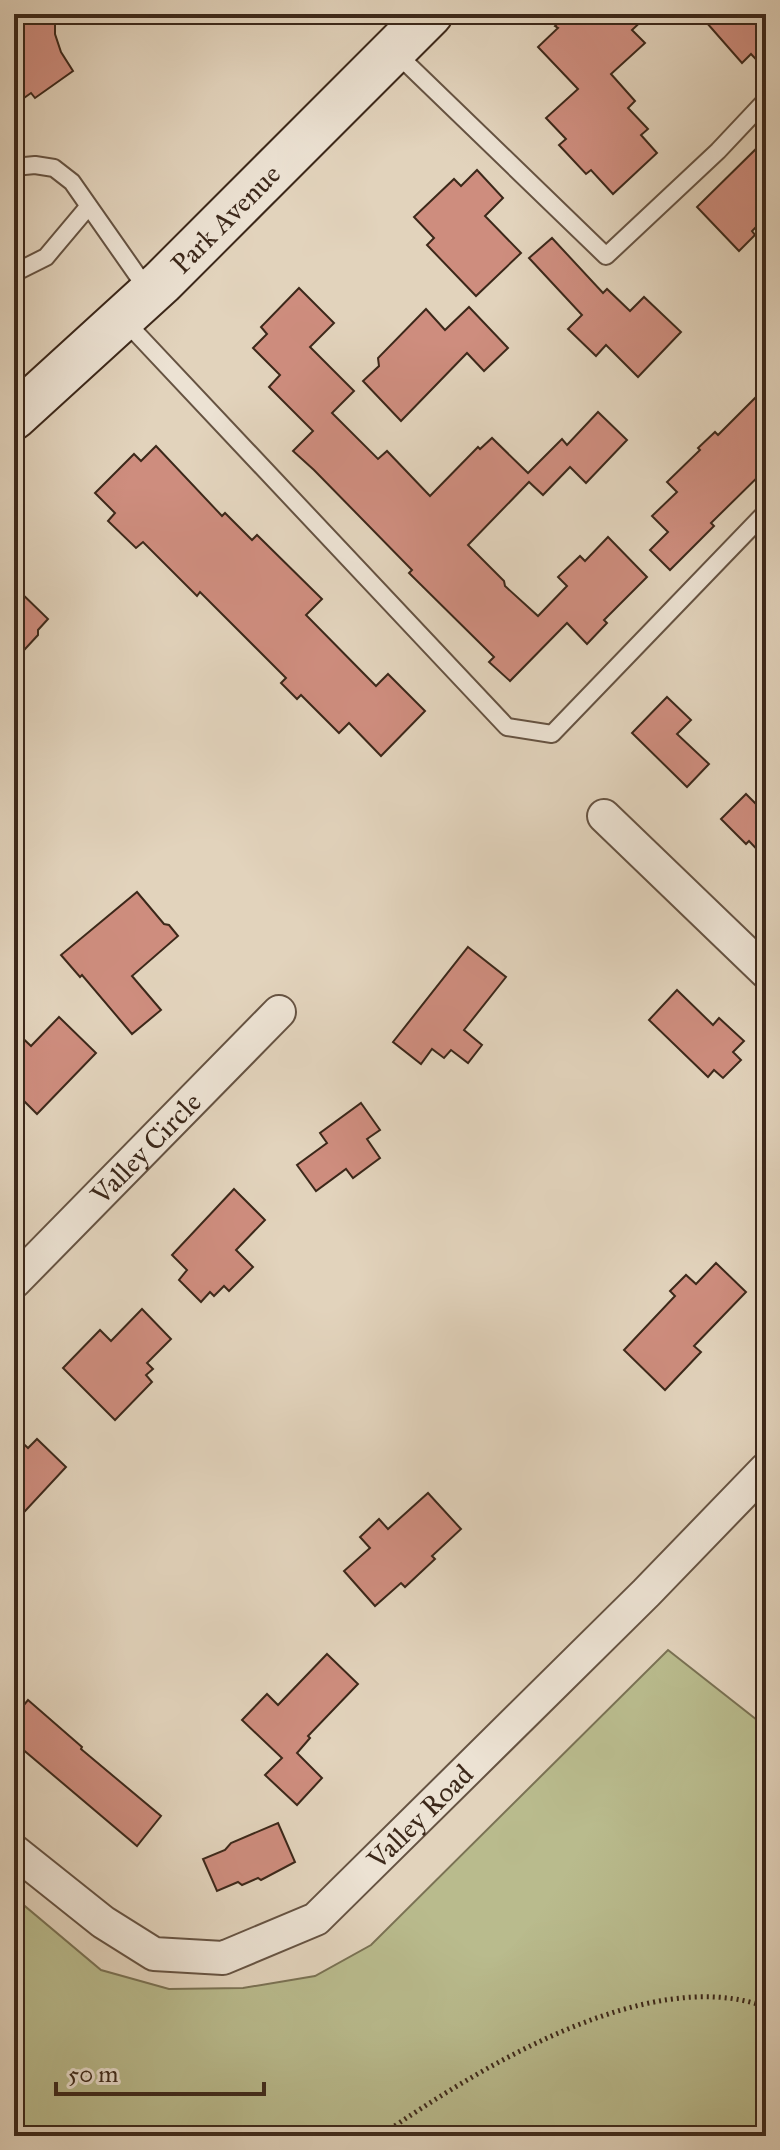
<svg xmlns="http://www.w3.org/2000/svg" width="780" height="2150" viewBox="0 0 780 2150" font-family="'IM FELL Great Primer',serif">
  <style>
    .green { fill: #b9bb8d; stroke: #7a7254; stroke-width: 2 }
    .building { fill: #ce8d7e; stroke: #3c281a; stroke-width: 2 }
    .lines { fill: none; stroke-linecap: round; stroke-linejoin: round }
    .lane-casing { stroke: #665342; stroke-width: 20 }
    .street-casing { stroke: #665342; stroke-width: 36 }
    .secondary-casing { stroke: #3c281a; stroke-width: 48 }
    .path { stroke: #3c281a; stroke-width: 5; stroke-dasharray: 2 4; stroke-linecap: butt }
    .lane { stroke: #ece2d3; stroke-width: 16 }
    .street { stroke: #ece2d3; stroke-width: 32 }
    .secondary { stroke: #ece2d3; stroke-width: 44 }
    .labels { text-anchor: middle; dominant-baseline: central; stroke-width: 6; stroke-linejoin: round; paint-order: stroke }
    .street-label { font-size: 28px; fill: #3c281a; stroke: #ece2d3 }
  </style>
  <rect width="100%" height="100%" fill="#e2d3bc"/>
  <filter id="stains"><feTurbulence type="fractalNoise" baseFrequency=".0025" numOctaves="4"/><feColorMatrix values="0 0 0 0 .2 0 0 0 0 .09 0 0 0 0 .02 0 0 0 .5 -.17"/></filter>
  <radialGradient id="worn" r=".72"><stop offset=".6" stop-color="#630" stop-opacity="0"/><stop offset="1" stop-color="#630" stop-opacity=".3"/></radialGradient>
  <polygon class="green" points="668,1650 766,1727 766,2136 14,2136 14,1897 101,1970 169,1989 243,1988 315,1976 371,1945"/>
  <g class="building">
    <polygon points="14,14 55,14 55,34 61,52 73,71 35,98 31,93 14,105"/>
    <polygon points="567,14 649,14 632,30 645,43 611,74 635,101 628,108 648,129 641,135 657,153 613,194 591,170 586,174 559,145 566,139 546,118 578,89 538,47 558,28 555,26"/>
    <polygon points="699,14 766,14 766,70 751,54 742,63"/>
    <polygon points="766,139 766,217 752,231 755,235 739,251 697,207"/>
    <polygon points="477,170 503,198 485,216 521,253 476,296 427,245 434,238 414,217 454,179 461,186"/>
    <polygon points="552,238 603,293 607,289 630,311 644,297 681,332 638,377 606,345 596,356 568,329 582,315 529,258"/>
    <polygon points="299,288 334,323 310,347 354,391 332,413 378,459 387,451 430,496 478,447 480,449 492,438 528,473 562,439 567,445 598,412 627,440 586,483 570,467 543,495 529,482 468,545 504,581 505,586 538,616 567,586 558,577 580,556 585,561 608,537 647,577 604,620 607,623 587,644 567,623 510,681 489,662 494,657 409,573 412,570 314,470 293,451 313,431 269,387 280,375 253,348 267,334 261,327"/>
    <polygon points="469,307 508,348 484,371 467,353 401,421 363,381 379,366 378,358 426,309 445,330"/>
    <polygon points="766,387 766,469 711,523 714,526 670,570 650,550 668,532 652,516 677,492 667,482 700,450 698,448 715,432 718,435"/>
    <polygon points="156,446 222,516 225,513 252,540 257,535 322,599 306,615 376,686 388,674 425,711 381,756 349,723 339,733 301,695 297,699 281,683 286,678 200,592 197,596 143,542 136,548 108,521 115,513 95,493 134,454 141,461"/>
    <polygon points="14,586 48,619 38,630 38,635 14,661"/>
    <polygon points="667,697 691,720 677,734 709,764 687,787 632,733"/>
    <polygon points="746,794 766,814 766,859 749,841 746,844 721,819"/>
    <polygon points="137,892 164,924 169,925 178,936 132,976 161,1010 132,1034 82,975 80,977 61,955"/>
    <polygon points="468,947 506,977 464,1030 482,1045 468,1063 451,1050 444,1058 432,1049 421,1064 393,1042"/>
    <polygon points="677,990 713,1025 719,1018 744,1041 733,1052 741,1060 723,1078 714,1070 708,1077 649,1020"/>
    <polygon points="59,1017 96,1053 37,1114 14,1091 14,1030 31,1046"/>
    <polygon points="361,1103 380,1130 367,1139 380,1158 353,1178 346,1169 316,1191 297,1165 327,1143 320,1133"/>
    <polygon points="234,1189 265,1220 236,1250 253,1267 229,1291 224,1286 214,1296 210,1292 201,1302 179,1280 187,1270 172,1255"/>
    <polygon points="716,1263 746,1292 694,1346 701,1352 665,1390 624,1350 675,1296 670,1291 686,1275 696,1284"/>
    <polygon points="142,1309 171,1339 147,1363 153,1369 146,1375 152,1382 115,1420 63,1368 100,1330 111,1341"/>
    <polygon points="14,1435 28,1448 37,1439 66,1467 14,1523"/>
    <polygon points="428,1493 461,1529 432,1556 435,1559 405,1587 401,1583 375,1606 344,1571 370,1548 360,1537 379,1519 388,1529"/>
    <polygon points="327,1654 358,1684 308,1736 310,1738 297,1753 322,1778 297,1805 265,1775 282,1758 242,1720 267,1694 278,1705"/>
    <polygon points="28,1700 82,1747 81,1749 161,1816 137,1846 14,1742 14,1717"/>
    <polygon points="278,1823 295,1862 261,1880 258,1878 242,1885 238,1882 217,1891 203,1859 225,1850 231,1843"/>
  </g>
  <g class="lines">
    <g class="lane-casing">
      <g id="lane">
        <polyline points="395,52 606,256 718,151 766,100"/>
        <polyline points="14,167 35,165 54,168 72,182 149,292"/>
        <polyline points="14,273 46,257 88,207"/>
        <polyline points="123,319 507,727 552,734 766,512"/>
      </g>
    </g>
    <g class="street-casing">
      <g id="street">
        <polyline points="604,816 766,972"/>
        <path id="s1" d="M14,1282L279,1012"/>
        <path id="s2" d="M14,1851L103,1922L154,1954L223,1958L316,1919L646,1593L766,1469"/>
      </g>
    </g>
    <g class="secondary-casing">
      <g id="secondary">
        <path id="s3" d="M14,417L162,282L430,14"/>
      </g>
    </g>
    <path class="path" d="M380,2136C474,2071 648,1963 766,2007"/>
    <use href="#lane" class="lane"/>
    <use href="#street" class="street"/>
    <use href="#secondary" class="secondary"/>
  </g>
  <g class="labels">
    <g class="street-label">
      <text stroke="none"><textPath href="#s3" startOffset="290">Park Avenue</textPath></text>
      <text stroke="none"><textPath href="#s1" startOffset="188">Valley Circle</textPath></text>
      <text stroke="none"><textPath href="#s2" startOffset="490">Valley Road</textPath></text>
    </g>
  </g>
  <rect width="780" height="2150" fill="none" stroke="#e2d3bc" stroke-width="48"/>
  <rect x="16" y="16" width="748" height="2118" fill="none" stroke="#3c281a" stroke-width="4"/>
  <rect x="24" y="24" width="732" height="2102" fill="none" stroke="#3c281a" stroke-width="2"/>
  <path d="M56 2082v12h208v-12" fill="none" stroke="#3c281a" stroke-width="4"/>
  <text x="68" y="2082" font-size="24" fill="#3c281a" stroke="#ece2d3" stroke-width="6" paint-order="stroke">50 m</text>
  <rect width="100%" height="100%" filter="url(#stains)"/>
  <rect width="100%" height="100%" fill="url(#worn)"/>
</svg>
